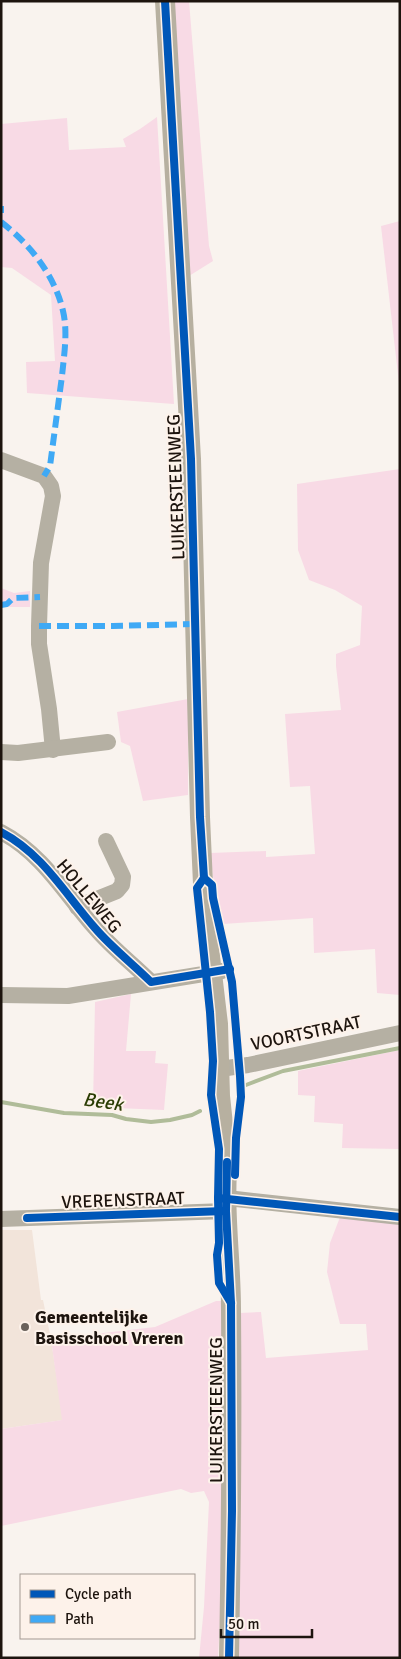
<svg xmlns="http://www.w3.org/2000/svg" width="401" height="1659" viewBox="0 0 401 1659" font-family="Signika,sans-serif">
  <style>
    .built { fill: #f2e4da }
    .green { fill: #f8dae5 }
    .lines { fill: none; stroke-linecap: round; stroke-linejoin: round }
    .stream { stroke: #b0bc99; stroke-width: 4 }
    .minor { stroke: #b5b0a3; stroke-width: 16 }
    .major { stroke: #b7b0a0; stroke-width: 20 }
    .quiet { stroke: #3fa9f5; stroke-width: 6; stroke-dasharray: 12 6; stroke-linecap: butt }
    .cycleway-casing { stroke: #fdf2ea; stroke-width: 11 }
    .cycleway { stroke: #0057b8; stroke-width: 8 }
    .poi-dot { fill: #6a625c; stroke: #fdf2ea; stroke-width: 2 }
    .labels { text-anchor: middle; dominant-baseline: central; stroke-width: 4; stroke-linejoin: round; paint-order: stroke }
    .street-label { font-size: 18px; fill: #1d140e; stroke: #fdf2ea }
    .poi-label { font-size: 18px; font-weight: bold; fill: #1d140e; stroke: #fdf2ea; text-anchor: start }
    .water-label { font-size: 19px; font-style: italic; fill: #2a3c04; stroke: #fdf2ea }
  </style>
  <rect width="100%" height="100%" fill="#f9f3ee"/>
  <polygon class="built" points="1,1230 32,1230 41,1300 43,1300 51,1339 63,1420 1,1429"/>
  <g class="green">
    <polygon points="174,1 189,1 209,246 213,261 189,276"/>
    <polygon points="157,117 174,404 27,393 26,362 55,361 51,295 12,268 1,267 1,124 67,118 69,150 126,147 123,139 140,129"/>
    <polygon points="400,221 400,392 381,226"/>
    <polygon points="400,469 400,995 377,993 375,949 314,953 313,918 223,924 216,884 214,884 210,853 266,851 266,857 315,854 310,786 290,787 285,714 341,710 336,666 336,654 360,645 362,606 335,590 309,580 298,550 297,484"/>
    <polygon points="1,588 14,593 30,591 30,607 1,607"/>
    <polygon points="188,699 188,795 143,801 130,746 121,742 117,712"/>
    <polygon points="131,994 126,1051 156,1051 155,1063 168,1064 164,1110 93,1107 95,1002"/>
    <polygon points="400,1050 400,1149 342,1148 343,1124 314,1122 315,1096 298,1095 298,1071"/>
    <polygon points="342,1212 400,1221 400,1658 236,1658 240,1313 261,1312 266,1358 368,1350 366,1324 340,1324 327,1272 330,1243"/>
    <polygon points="216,1301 221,1301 222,1322 224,1545 218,1658 199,1658 204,1607 209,1502 204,1491 191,1493 181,1489 1,1526 1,1429 62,1420 51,1339 155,1327"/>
  </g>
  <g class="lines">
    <g class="stream">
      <polyline points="246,1085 283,1071 400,1048"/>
      <polyline points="1,1102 64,1113 112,1115 126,1119 151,1122 170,1120 192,1115 200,1111"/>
    </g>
    <g class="minor">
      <polyline points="1,460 44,476 51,486 53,496 41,563 39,626 39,644 49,709 53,750"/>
      <polyline points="1,752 18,753 108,742"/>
      <path d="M1,832C43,854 65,894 95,928C112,948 133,964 151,982"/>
      <polyline points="77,907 117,891 122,885 123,877 106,841"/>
      <polyline points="1,995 68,996 222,971"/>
      <polyline points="220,1069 248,1065 400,1033"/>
      <polyline points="227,1198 400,1217"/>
      <polyline points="1,1219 226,1211"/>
    </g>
    <g class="major">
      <polyline points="165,1 191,459 200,817 204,906 218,1024 220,1096 227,1162"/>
      <path d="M229,1150C222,1203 231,1256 231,1309C232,1425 231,1541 229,1658"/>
    </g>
    <g class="quiet">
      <polyline points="1,206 1,213"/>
      <path d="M1,222C30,244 55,276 63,311C68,332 64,355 62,376C58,406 54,436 50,466L44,476"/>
      <polyline points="1,605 7,604 13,598 40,597"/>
      <polyline points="39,626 113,626 195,624"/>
    </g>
    <g class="cycleway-casing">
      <g id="cycleway">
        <polyline points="165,1 191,459 200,817 204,878"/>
        <path d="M1,832C43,854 65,894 95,928C112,948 133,964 151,982L230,969"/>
        <polyline points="204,878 212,885 213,898 232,982 240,1076 241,1097 236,1138 235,1175"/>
        <polyline points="204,878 197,888 210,1012 213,1061 211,1095 219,1149 218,1198 219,1243 217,1255 219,1283 231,1303"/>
        <polyline points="227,1162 226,1211 231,1303 232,1511 229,1658"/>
        <polyline points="218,1198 400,1217"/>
        <polyline points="27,1218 225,1211"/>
      </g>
    </g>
    <use href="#cycleway" class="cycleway"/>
  </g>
  <circle class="poi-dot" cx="25" cy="1327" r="5"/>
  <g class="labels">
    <g class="street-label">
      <text transform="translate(176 487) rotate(-92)">LUIKERSTEENWEG</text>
      <text transform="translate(89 896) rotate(50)">HOLLEWEG</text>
      <text transform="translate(306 1033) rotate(-12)">VOORTSTRAAT</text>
      <text transform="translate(123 1200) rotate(-2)">VRERENSTRAAT</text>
      <text transform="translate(216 1410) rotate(-90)">LUIKERSTEENWEG</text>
    </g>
    <g class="poi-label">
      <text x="35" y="1317">Gemeentelijke<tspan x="35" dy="21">Basisschool Vreren</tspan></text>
    </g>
    <g class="water-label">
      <text transform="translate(103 1102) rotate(8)">Beek</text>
    </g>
  </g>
  <rect width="401" height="1659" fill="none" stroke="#1d140e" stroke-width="5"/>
  <rect x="20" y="1574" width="175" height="65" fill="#fdf2ea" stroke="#a39992"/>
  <rect x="30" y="1590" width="25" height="8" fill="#0057b8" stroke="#a39992"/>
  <text x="65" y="1599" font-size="15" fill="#1d140e">Cycle path</text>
  <rect x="30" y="1615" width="25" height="8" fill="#3fa9f5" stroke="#a39992"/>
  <text x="65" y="1624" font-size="15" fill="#1d140e">Path</text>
  <path d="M221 1629v8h91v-8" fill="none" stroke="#1d140e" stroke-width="2.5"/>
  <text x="228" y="1629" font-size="15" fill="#1d140e" stroke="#fdf2ea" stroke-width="4" paint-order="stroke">50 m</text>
</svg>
